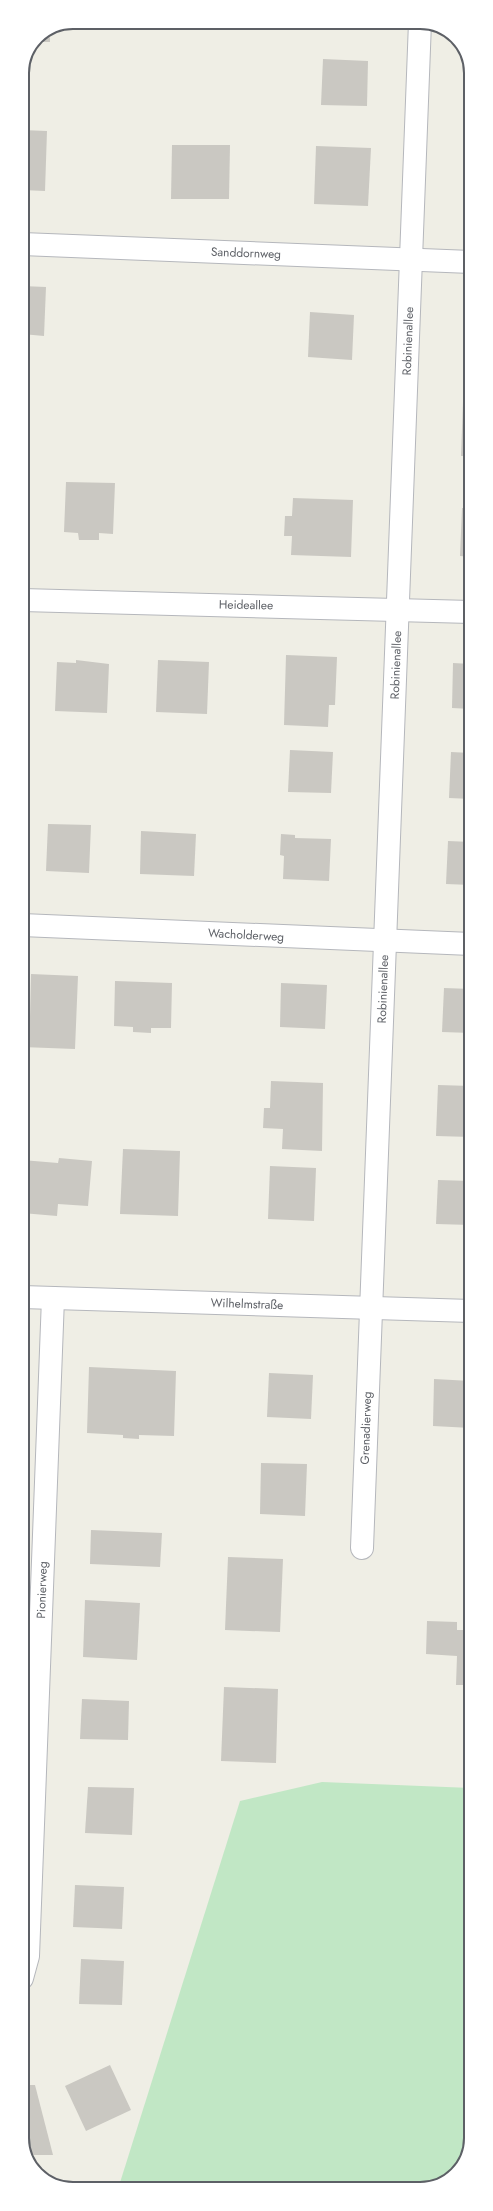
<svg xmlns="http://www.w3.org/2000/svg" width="493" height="2211" viewBox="0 0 493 2211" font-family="Jost,sans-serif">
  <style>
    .green { fill: #c1e7c5 }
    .building { fill: #cac8c2 }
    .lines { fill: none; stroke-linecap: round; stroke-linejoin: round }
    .street-casing { stroke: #b5b7bc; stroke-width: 24 }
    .street { stroke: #fff; stroke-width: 22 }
    .labels { text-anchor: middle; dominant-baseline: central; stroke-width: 4; stroke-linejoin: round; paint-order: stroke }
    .street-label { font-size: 12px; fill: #5d6066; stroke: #fff }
    .rim { fill: none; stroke: #5d6066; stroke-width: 2 }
  </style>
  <rect width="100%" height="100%" fill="#efeee5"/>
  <polygon class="green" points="322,1782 471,1788 471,2139 458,2172 427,2189 118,2189 240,1801"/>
  <g class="building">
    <polygon points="50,31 50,42 35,42 37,37"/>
    <polygon points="323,59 368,61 367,106 321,105"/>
    <polygon points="22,130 47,131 45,191 22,190"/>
    <polygon points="172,145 230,145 229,199 171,199"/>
    <polygon points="316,146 371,148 368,206 314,204"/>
    <polygon points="22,286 46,287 44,336 22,334"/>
    <polygon points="466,310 471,310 471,359 464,359"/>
    <polygon points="310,312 354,315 352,360 308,357"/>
    <polygon points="463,402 471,402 471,456 461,456"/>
    <polygon points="66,482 115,483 113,534 99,533 99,540 79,540 78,533 64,532"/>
    <polygon points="293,498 353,500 351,557 291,555 292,536 284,536 285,516 292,516"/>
    <polygon points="462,508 471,508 471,557 460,556"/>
    <polygon points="286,655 337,657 335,705 329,705 328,727 284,725"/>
    <polygon points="76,660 109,664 107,713 55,711 57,662 76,663"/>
    <polygon points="158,660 209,662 207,714 156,712"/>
    <polygon points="453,663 471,664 471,709 452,708"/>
    <polygon points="290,750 333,752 331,793 288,792"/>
    <polygon points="451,752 471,753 471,799 449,798"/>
    <polygon points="48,824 91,825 89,873 46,871"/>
    <polygon points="141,831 196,834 194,876 140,874"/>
    <polygon points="281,834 295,835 295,838 331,839 329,881 283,879 284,856 280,855"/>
    <polygon points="448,841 471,842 471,885 446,884"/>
    <polygon points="31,974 78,976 75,1049 22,1047 22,1017 30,1017"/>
    <polygon points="115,981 172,983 171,1028 151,1028 151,1033 133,1032 133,1027 114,1026"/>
    <polygon points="281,983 327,985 325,1029 280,1027"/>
    <polygon points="444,988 471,989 471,1033 442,1032"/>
    <polygon points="271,1081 323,1083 322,1151 282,1149 283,1129 263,1128 264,1108 270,1108"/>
    <polygon points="438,1085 471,1086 471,1137 436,1136"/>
    <polygon points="123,1149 180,1151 178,1216 120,1214"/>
    <polygon points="59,1158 92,1161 88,1206 58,1204 57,1216 22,1213 22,1160 58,1163"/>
    <polygon points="270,1166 316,1168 314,1221 268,1219"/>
    <polygon points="438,1180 471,1181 471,1225 436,1224"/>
    <polygon points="89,1367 176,1371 174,1436 139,1435 139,1439 123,1438 123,1435 87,1433"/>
    <polygon points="269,1373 313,1375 311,1419 267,1417"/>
    <polygon points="434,1379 471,1381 471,1428 433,1426"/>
    <polygon points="261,1463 307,1464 305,1516 260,1514"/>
    <polygon points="91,1530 162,1533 160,1567 90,1564"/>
    <polygon points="228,1557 283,1559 280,1632 225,1630"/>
    <polygon points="85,1600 140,1603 137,1660 83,1657"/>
    <polygon points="427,1621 457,1622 457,1630 471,1630 471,1685 456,1685 457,1656 426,1654"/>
    <polygon points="224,1687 278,1689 276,1763 221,1761"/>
    <polygon points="82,1699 129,1701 128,1740 80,1739"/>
    <polygon points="88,1787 134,1788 132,1835 85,1833"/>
    <polygon points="75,1885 124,1887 122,1929 73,1927"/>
    <polygon points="81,1959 124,1961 122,2005 79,2004"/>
    <polygon points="110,2065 131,2110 86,2131 65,2086"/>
    <polygon points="22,2085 35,2085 53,2155 27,2155 22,2145"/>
  </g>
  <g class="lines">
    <g class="street-casing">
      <g id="street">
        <polyline points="22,244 471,262"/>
        <polyline points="22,600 471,612"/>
        <polyline points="22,925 471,944"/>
        <polyline points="22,1297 471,1311"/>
        <polyline points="362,1548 420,22"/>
        <polyline points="22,1978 28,1956 53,1298"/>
      </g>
    </g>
    <use href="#street" class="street"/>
  </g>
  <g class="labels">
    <g class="street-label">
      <text transform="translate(246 253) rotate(2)">Sanddornweg</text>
      <text transform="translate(408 341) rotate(-88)">Robinienallee</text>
      <text transform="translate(246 605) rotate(1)">Heideallee</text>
      <text transform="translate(396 665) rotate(-88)">Robinienallee</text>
      <text transform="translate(246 935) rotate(3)">Wacholderweg</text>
      <text transform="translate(383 989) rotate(-88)">Robinienallee</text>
      <text transform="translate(247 1304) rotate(2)">Wilhelmstraße</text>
      <text transform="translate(366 1428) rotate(-88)">Grenadierweg</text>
      <text transform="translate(42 1590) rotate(-88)">Pionierweg</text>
    </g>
  </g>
  <path d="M0 0H493V2211H0ZM73 29H420A44 44 0 0 1 464 73V2138A44 44 0 0 1 420 2182H73A44 44 0 0 1 29 2138V73A44 44 0 0 1 73 29Z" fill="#fff" fill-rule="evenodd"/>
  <path class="rim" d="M73 29H420A44 44 0 0 1 464 73V2138A44 44 0 0 1 420 2182H73A44 44 0 0 1 29 2138V73A44 44 0 0 1 73 29Z"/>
</svg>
